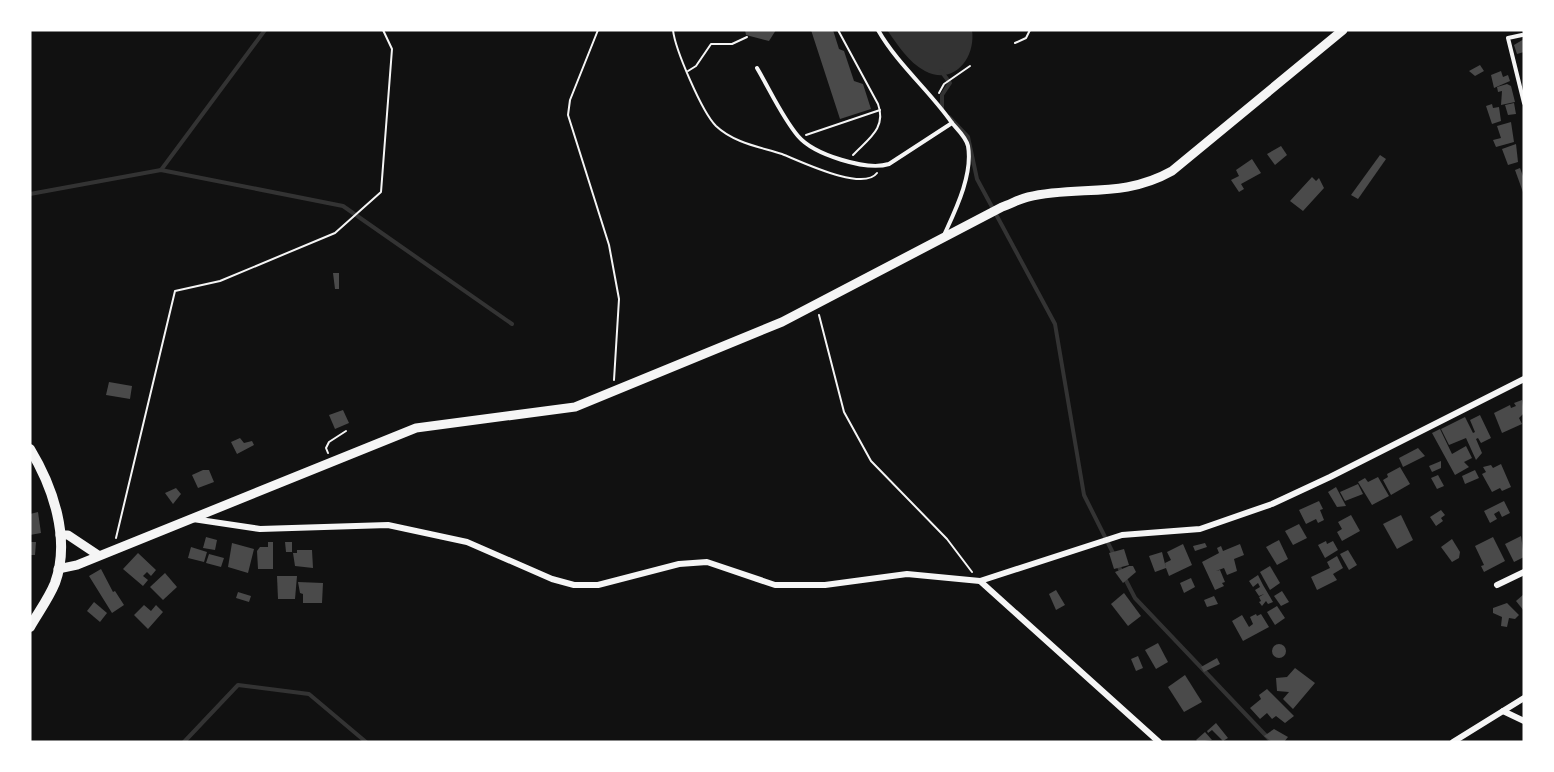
<svg xmlns="http://www.w3.org/2000/svg" width="1554" height="772" viewBox="0 0 1554 772" font-family="'Archivo Narrow',sans-serif">
  <style>
    .water { fill: #333 }
    .lines { fill: none; stroke-linecap: round; stroke-linejoin: round }
    .stream { stroke: #333; stroke-width: 4 }
    .building { fill: #4a4a4a }
    .path { stroke: #f5f5f5; stroke-width: 2 }
    .service { stroke: #f5f5f5; stroke-width: 4 }
    .minor { stroke: #f5f5f5; stroke-width: 6 }
    .tertiary { stroke: #f5f5f5; stroke-width: 9 }
    .secondary { stroke: #f5f5f5; stroke-width: 10 }
  </style>
  <rect width="100%" height="100%" fill="#111"/>
  <path class="water" d="M887,30H972C976,58 954,86 925,71C908,62 898,45 887,30Z"/>
  <g class="lines">
    <g class="stream">
      <polyline points="941,71 950,83 942,95 942,109"/>
      <polyline points="949,117 968,137 977,179 1055,324 1084,495 1114,555"/>
      <polyline points="161,170 265,30"/>
      <polyline points="30,194 161,170 343,206 512,324"/>
      <polyline points="1118,565 1135,598 1272,742"/>
      <polyline points="184,742 238,685 309,694 366,742"/>
    </g>
  </g>
  <g class="building">
    <polygon points="745,30 776,30 769,41 746,35"/>
    <polygon points="811,30 833,30 839,49 844,51 854,81 863,84 871,109 840,119"/>
    <polygon points="1524,39 1524,52 1517,54 1514,45"/>
    <polygon points="1480,65 1484,71 1475,76 1469,71"/>
    <polygon points="1501,71 1503,77 1508,75 1510,81 1494,88 1491,75"/>
    <polygon points="1507,84 1511,86 1515,102 1501,105 1502,91 1498,92 1497,87"/>
    <polygon points="1514,103 1516,114 1508,115 1505,105"/>
    <polygon points="1492,104 1493,108 1499,107 1501,121 1492,124 1486,106"/>
    <polygon points="1511,122 1514,142 1496,147 1493,140 1501,138 1497,126"/>
    <polygon points="1516,144 1518,162 1508,165 1502,149"/>
    <polygon points="1281,146 1287,155 1275,165 1267,154"/>
    <polygon points="1380,155 1386,159 1358,199 1351,195"/>
    <polygon points="1252,159 1261,173 1241,184 1244,189 1239,192 1231,180 1239,176 1236,170"/>
    <polygon points="1520,168 1524,179 1524,195 1515,170"/>
    <polygon points="1312,177 1316,181 1319,178 1324,188 1303,211 1290,201"/>
    <polygon points="333,273 339,273 339,289 335,289"/>
    <polygon points="109,382 132,386 130,399 106,395"/>
    <polygon points="1522,400 1524,413 1519,418 1522,424 1502,433 1494,413 1510,405 1511,408 1516,406 1514,403"/>
    <polygon points="343,410 349,423 335,429 329,415"/>
    <polygon points="1480,415 1491,438 1481,443 1478,438 1476,439 1482,453 1476,460 1466,438 1449,445 1441,429 1465,417 1473,433 1475,432 1470,420"/>
    <polygon points="1440,429 1452,454 1466,446 1472,458 1464,462 1469,467 1455,475 1432,433"/>
    <polygon points="240,438 244,443 252,441 254,445 237,454 231,442"/>
    <polygon points="1418,448 1425,456 1403,467 1399,458"/>
    <polygon points="1441,461 1441,468 1432,472 1429,466"/>
    <polygon points="1501,464 1511,487 1502,491 1500,488 1492,492 1482,474 1486,472 1483,467 1491,465 1493,468"/>
    <polygon points="1400,467 1410,484 1391,495 1383,480 1388,477 1387,474"/>
    <polygon points="203,470 209,470 214,482 198,488 192,475"/>
    <polygon points="1475,470 1479,478 1465,484 1462,476"/>
    <polygon points="1438,475 1444,486 1437,489 1431,478"/>
    <polygon points="1378,477 1389,496 1372,505 1358,482 1365,478 1368,482"/>
    <polygon points="1358,484 1363,494 1345,501 1340,492"/>
    <polygon points="1336,487 1346,506 1337,507 1328,492"/>
    <polygon points="176,488 181,494 173,504 165,493"/>
    <polygon points="1319,501 1323,509 1320,510 1324,520 1318,523 1316,519 1306,524 1299,510"/>
    <polygon points="1504,501 1510,513 1502,517 1499,511 1494,514 1497,519 1490,523 1484,511"/>
    <polygon points="1441,510 1445,515 1441,518 1443,521 1436,526 1430,517"/>
    <polygon points="38,512 41,533 30,535 30,514"/>
    <polygon points="1351,515 1360,531 1342,541 1337,532 1342,529 1338,522"/>
    <polygon points="1401,515 1413,540 1397,549 1383,524"/>
    <polygon points="1299,524 1307,538 1293,545 1285,531"/>
    <polygon points="1521,536 1524,557 1514,562 1505,544"/>
    <polygon points="206,537 217,540 215,550 203,548"/>
    <polygon points="1493,537 1505,561 1484,572 1481,566 1484,565 1475,546"/>
    <polygon points="1452,539 1460,552 1459,558 1452,562 1441,547"/>
    <polygon points="1279,540 1288,559 1277,565 1266,547"/>
    <polygon points="1326,541 1327,544 1333,541 1338,550 1325,558 1318,545"/>
    <polygon points="30,542 36,542 35,555 30,555"/>
    <polygon points="268,542 273,542 273,569 258,569 257,551 260,547 268,547"/>
    <polygon points="285,542 292,542 292,552 286,552"/>
    <polygon points="232,543 254,549 248,573 228,567"/>
    <polygon points="1205,543 1207,547 1195,551 1193,546"/>
    <polygon points="1183,544 1192,565 1169,576 1166,568 1155,572 1149,556 1162,552 1166,568 1165,563 1171,560 1167,552"/>
    <polygon points="1240,544 1244,555 1234,559 1237,571 1227,575 1224,568 1216,571 1220,570 1225,582 1222,583 1224,586 1215,590 1202,562 1219,553 1217,548 1221,546 1223,551"/>
    <polygon points="191,547 207,552 204,562 188,558"/>
    <polygon points="1124,549 1129,565 1114,569 1109,553"/>
    <polygon points="297,550 312,550 313,568 295,566 293,553 297,553"/>
    <polygon points="1348,550 1357,565 1349,570 1340,554"/>
    <polygon points="138,553 156,570 151,576 147,572 143,576 148,580 143,586 123,569"/>
    <polygon points="209,554 224,558 221,567 206,563"/>
    <polygon points="1337,556 1343,568 1333,574 1337,580 1317,590 1311,577 1330,568 1327,562"/>
    <polygon points="1129,566 1133,566 1136,572 1123,583 1115,572"/>
    <polygon points="1270,566 1280,583 1270,590 1260,572"/>
    <polygon points="101,569 113,592 115,591 124,605 112,613 89,576"/>
    <polygon points="165,573 177,587 163,600 150,587"/>
    <polygon points="1258,575 1263,585 1273,602 1268,604 1266,601 1262,606 1259,602 1261,601 1259,597 1264,594 1259,596 1255,590 1260,587 1258,583 1253,587 1249,581"/>
    <polygon points="277,576 297,576 295,599 278,599"/>
    <polygon points="1191,578 1195,587 1184,593 1180,583"/>
    <polygon points="298,582 323,583 322,603 303,603 303,594 300,593"/>
    <polygon points="1056,590 1065,605 1056,610 1049,594"/>
    <polygon points="1282,591 1289,602 1281,606 1274,596"/>
    <polygon points="238,592 251,596 249,602 236,598"/>
    <polygon points="1124,593 1141,616 1128,626 1111,604"/>
    <polygon points="1524,594 1524,611 1516,601"/>
    <polygon points="1214,596 1218,604 1207,607 1204,600"/>
    <polygon points="94,602 107,613 100,622 87,611"/>
    <polygon points="1507,603 1519,615 1515,619 1509,618 1507,627 1501,626 1502,617 1493,613 1493,608"/>
    <polygon points="144,605 151,611 156,605 163,612 148,629 134,615"/>
    <polygon points="1277,606 1285,618 1275,625 1267,612"/>
    <polygon points="1256,614 1257,616 1261,614 1269,627 1243,641 1232,621 1242,615 1249,627 1253,624 1250,617"/>
    <polygon points="1158,643 1168,662 1156,669 1145,650"/>
    <circle cx="1279" cy="651" r="7"/>
    <polygon points="1138,656 1143,668 1136,671 1131,659"/>
    <polygon points="1217,658 1220,664 1204,672 1201,667"/>
    <polygon points="1295,668 1315,683 1293,709 1283,699 1289,692 1277,691 1276,678 1287,677"/>
    <polygon points="1185,675 1202,702 1184,712 1168,687"/>
    <polygon points="1267,689 1294,716 1285,723 1276,716 1272,719 1267,713 1260,719 1250,708 1261,699 1259,695"/>
    <polygon points="1216,723 1228,738 1223,741 1212,730 1208,733 1207,731"/>
    <polygon points="1274,729 1288,737 1284,742 1272,742 1264,736"/>
    <polygon points="1205,732 1212,740 1198,742 1196,740"/>
  </g>
  <g class="lines">
    <g class="path">
      <polyline points="598,30 570,100 568,115 609,245 619,299 614,380"/>
      <path d="M673,30C675,49 702,112 716,126C734,143 760,147 782,154C800,161 863,192 877,173"/>
      <path d="M838,30L878,104C887,128 868,139 853,155"/>
      <polyline points="1015,43 1026,38 1030,30"/>
      <polyline points="688,71 696,66 711,44 732,44 747,37"/>
      <polyline points="939,93 944,84 970,66"/>
      <polyline points="806,135 880,110"/>
      <polyline points="819,315 844,412 871,461 947,539 972,572"/>
      <polyline points="328,453 326,448 329,442 346,431"/>
      <polyline points="116,538 175,291 220,281 335,233 381,192 392,49 383,30"/>
    </g>
    <g class="service">
      <path d="M878,30C898,65 929,90 952,123"/>
      <polyline points="1522,35 1508,38 1524,103"/>
      <path d="M757,68C770,90 782,117 798,136C814,155 867,171 889,164L952,123C958,130 966,137 968,146C973,174 956,209 945,233"/>
    </g>
    <g class="minor">
      <polyline points="193,519 260,529 388,525 467,542 552,579 574,585 598,585 679,564 707,562 775,585 825,585 907,574 980,581 1159,742"/>
      <polyline points="980,581 1122,535 1200,529 1272,504 1330,477 1524,379"/>
      <polyline points="1497,585 1524,572"/>
      <polyline points="1503,711 1524,721"/>
      <polyline points="1453,742 1524,698"/>
    </g>
    <g class="tertiary">
      <polyline points="60,535 68,535 98,555"/>
      <path d="M58,569L77,565L416,428L575,407L782,322L1002,207C1011,204 1019,199 1028,197C1080,185 1122,199 1172,171L1343,30"/>
    </g>
    <path class="secondary" d="M30,449C53,487 71,539 55,583C49,598 38,613 30,627"/>
  </g>
  <rect width="1554" height="772" fill="none" stroke="#ffffff" stroke-width="63"/>
</svg>
